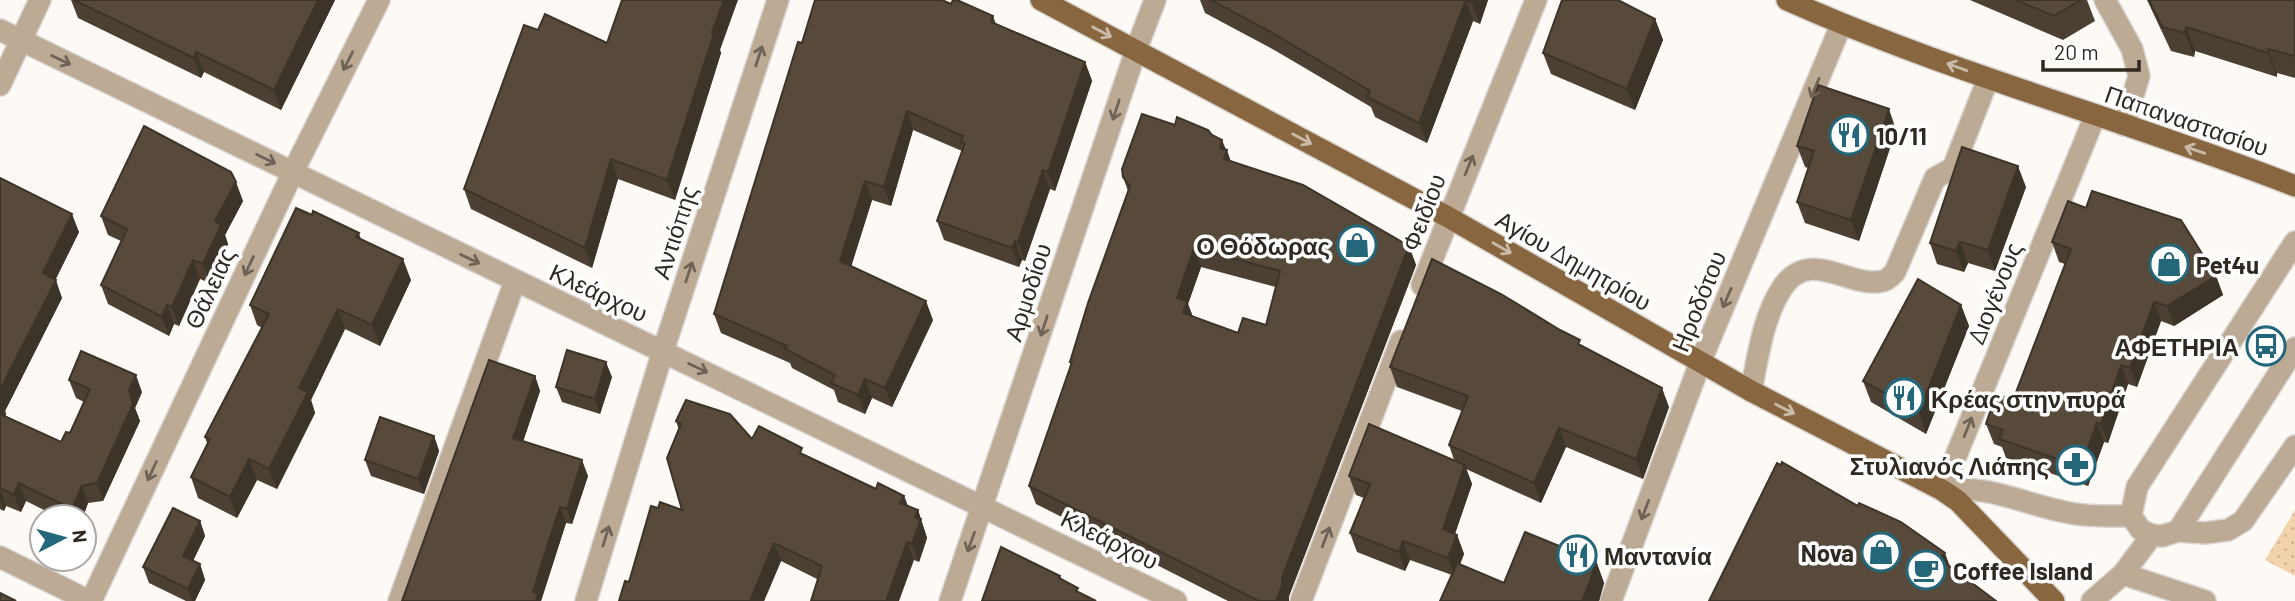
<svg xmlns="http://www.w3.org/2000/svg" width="2295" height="601" viewBox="0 0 2295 601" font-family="Barlow,sans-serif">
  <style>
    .park { fill: url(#park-dots) }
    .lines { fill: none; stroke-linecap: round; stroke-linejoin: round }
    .minor-casing { stroke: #d8d4d0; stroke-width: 24 }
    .major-casing { stroke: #d8d4d0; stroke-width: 24 }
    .minor { stroke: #bdaa95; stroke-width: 21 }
    .major { stroke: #886740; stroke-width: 21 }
    .wall { fill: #4b4033; fill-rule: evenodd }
    .shaded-wall { fill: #3d3429 }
    .building { fill: #574a3b; stroke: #3d3429; stroke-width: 2; fill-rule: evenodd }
    .oneway { stroke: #c9bba9 }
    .oneway2 { stroke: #6f6356 }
    .labels { text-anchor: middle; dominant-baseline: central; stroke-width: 7; stroke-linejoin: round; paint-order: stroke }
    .street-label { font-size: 24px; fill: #2f2922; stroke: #fff }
    .poi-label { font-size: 24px; font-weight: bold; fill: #2f2922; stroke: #fff; text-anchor: start }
  </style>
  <defs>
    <pattern id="park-dots" width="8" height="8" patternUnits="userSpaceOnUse" patternTransform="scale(1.75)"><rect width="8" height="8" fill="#f3d3ae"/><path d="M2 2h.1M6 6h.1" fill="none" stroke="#d1b595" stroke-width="1.8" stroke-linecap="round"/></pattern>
  </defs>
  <rect width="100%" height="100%" fill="#fdfaf6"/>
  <polygon class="park" points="2295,510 2295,576 2265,560"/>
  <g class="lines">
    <g class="minor-casing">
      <g id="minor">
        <polyline points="2105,0 2132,49 2139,76 2124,125"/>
        <polyline points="0,30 1176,601"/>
        <polyline points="0,85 40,0"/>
        <path d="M2095,116L1942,490C1989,484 2025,505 2070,513C2090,517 2110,516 2131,516"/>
        <polyline points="2295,242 2137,487 2131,516 2141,530 2152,535 2162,536 2178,531 2205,533 2228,530 2243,521 2295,446"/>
        <polyline points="1422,285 1536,0"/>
        <path d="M1751,391C1758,357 1763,317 1782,288C1810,246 1849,289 1883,281C1888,280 1891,276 1895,272L1935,178L1953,168L1988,79"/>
        <polyline points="2178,531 2295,348"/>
        <polyline points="0,557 89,601"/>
        <polyline points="2123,574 2205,601"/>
        <polyline points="91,601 293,172 379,0"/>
        <polyline points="399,601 515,281"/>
        <polyline points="586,601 663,351 778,0"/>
        <polyline points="950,601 1136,50 1155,0"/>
        <polyline points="1301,601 1401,341"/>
        <polyline points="1611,601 1700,363 1841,25"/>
        <polyline points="2092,601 2123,574 2152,535"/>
      </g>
    </g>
    <g class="major-casing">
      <g id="major">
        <polyline points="1041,0 1448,217 1751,391 1942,490 1958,501 2054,601"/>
        <path d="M1787,0C1952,74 2127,120 2295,186"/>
      </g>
    </g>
    <use href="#minor" class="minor"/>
    <use href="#major" class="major"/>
  </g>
  <g class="wall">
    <polygon points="71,0 335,0 281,110 204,72 201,78 78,18"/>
    <polygon points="1200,0 1488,0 1480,24 1473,21 1427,143 1375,117 1371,107 1276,51 1205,13"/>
    <polygon points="1970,0 2087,0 2095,21 2063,40"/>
    <polygon points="2147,0 2295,0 2295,78 2277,73 2277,77 2195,51 2194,57 2171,51"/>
    <polygon points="951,4 993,16 996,24 1085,62 1092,81 1055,191 1050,189 1025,261 1022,260 1019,267 944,240 937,221 962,151 913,130 891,206 872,200 851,266 933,320 892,407 872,398 865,414 838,402 834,390 792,368 790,363 721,333 714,314"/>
    <polygon points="1655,19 1663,40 1635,110 1551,74 1543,53"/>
    <polygon points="538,30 607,43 720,50 721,53 675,200 618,179 592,268 471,209 464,189"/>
    <path d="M1175,125L1227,150L1231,162L1409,246L1416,265L1289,596V601H1228L1036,504L1029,486L1071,365L1070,362L1128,191L1123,177ZM1201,267L1276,287L1266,325L1238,333L1193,317L1188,304Z"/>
    <polygon points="1896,130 1859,241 1805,223 1797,202 1808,168 1805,167 1797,146"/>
    <polygon points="0,178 79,232 55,280 62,298 5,411 6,414 6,416 61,442 70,433 84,402 76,398 69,380 142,392 135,408 140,421 103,501 88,503 83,517 58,517 26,501 21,512 6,506 4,511 0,509"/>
    <polygon points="2026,187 1995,271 1968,263 1964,272 1937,264 1930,243"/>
    <polygon points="243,201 225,235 228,244 210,283 200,279 179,326 174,324 169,336 108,304 101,285 121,241 108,235 101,216"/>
    <polygon points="312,215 359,233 361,239 411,280 380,346 345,329 311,400 315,413 277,489 257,480 237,518 198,498 191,477 207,443 205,437 262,328 257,325 250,305"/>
    <polygon points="2052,242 2216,276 2223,295 2174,326 2161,321 2137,387 2128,384 2108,443 2104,442 2088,486 2006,458 2002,447 1994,444 1986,424 2013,400 2065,264 2059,262"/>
    <polygon points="1961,305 1969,326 1926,434 1871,402 1863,381"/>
    <polygon points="1583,347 1669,407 1643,479 1566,447 1541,503 1466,469 1472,484 1455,534 1457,535 1464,554 1460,564 1504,583 1596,561 1604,583 1599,601 1440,601 1452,575 1410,560 1405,571 1357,552 1350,533 1364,498 1356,495 1349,476 1454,460 1449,445 1462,411 1397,387 1390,367"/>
    <polygon points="535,376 540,391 523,441 588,476 572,524 566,523 541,601 402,601"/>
    <polygon points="612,377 600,414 562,402 556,387"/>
    <polygon points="676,421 752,439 805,456 876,489 904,496 908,506 918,510 927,538 919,562 914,560 817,579 781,561 764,601 619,601 629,582 682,510 679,430"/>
    <polygon points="434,436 439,451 424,494 371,476 365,460"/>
    <polygon points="200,521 205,536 193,561 200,564 205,580 195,601 186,601 149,583 143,567"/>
  </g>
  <g class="shaded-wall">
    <polygon points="318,0 335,0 281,110 274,90"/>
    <polygon points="724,0 738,0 720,50 721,53 675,200 667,180 712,32"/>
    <polygon points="1466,0 1473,21 1427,143 1419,123"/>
    <polygon points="1473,0 1488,0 1480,24 1472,3"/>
    <polygon points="1655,19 1663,40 1635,110 1627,89"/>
    <polygon points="2186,27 2195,51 2194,57 2185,33"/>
    <polygon points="2268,49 2277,73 2277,77 2268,53"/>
    <polygon points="196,52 204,72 201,78 194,58"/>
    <polygon points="1085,62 1092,81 1055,191 1048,172"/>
    <polygon points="1889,109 1896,130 1859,241 1851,220"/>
    <polygon points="907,111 913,130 891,206 884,187"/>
    <polygon points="1222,140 1234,169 1231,178 1220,148"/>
    <polygon points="611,159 618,179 592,268 585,248"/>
    <polygon points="2018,166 2026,187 1995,271 1988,250"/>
    <polygon points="1043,170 1050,189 1025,261 1018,242"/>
    <polygon points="865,181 872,200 847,280 840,261"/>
    <polygon points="236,182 243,201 225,235 228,244 210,283 203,264 215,221"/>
    <polygon points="72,214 79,232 50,291 43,273"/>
    <polygon points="1015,241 1022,260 1019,267 1012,248"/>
    <polygon points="1960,242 1968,263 1964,272 1956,251"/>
    <polygon points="1409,246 1416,265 1289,596 1289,601 1276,601 1282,578"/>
    <polygon points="1194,248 1201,267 1188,304 1194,320 1190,332 1177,298"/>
    <polygon points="403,259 411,280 380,346 372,325"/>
    <polygon points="193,260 200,279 179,326 172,307"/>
    <polygon points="2216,276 2223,295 2174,326 2167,306"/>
    <polygon points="56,280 62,298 5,411 6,414 0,429 0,390"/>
    <polygon points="926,301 933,320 892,407 885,388"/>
    <polygon points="2154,302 2161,321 2137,387 2130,368"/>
    <polygon points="167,305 174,324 169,336 162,317"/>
    <polygon points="1961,305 1969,326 1926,434 1919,412"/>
    <polygon points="338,309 345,329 311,400 315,413 277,489 269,469 299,388"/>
    <polygon points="606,362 612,377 600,414 595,399"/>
    <polygon points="2121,365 2128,384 2108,443 2101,424"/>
    <polygon points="136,375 142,392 135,408 140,421 103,501 97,483 129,390"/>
    <polygon points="535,376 540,391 519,454 513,438"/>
    <polygon points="865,379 872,398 865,414 858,395"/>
    <polygon points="1662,388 1669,407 1643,479 1636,459"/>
    <polygon points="2097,423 2104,442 2088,486 2081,467"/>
    <polygon points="1559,428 1566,447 1541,503 1534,483"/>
    <polygon points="434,436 439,451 424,494 418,479"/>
    <polygon points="249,459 257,480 237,518 230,497"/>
    <polygon points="582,460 588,476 572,524 567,509"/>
    <polygon points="1465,465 1472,484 1450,548 1443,529"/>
    <polygon points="19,483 26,501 21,512 14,495"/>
    <polygon points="82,486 88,503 83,517 75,517 72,509"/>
    <polygon points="0,489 6,506 4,511 0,500"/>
    <polygon points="904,496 911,515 900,503"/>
    <polygon points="560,507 566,523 541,601 536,601 533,592"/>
    <polygon points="918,510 927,538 919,562 912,544 915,517"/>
    <polygon points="200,521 205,536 188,571 183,556"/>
    <polygon points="1457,535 1464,554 1455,577 1448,558"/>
    <polygon points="1403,541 1410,560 1405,571 1399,552"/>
    <polygon points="907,542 914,560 899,601 886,601"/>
    <polygon points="774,543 781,561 764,601 750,601"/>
    <polygon points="1945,553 1953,575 1940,559"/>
    <polygon points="1596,561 1604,583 1599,601 1582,601"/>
    <polygon points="200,564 205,580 195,601 192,601 188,589"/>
  </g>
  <g class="building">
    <polygon points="74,0 318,0 274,90 196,52 194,58"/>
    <polygon points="622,0 724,0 712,32 714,33 667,180 611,159 585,248 464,189 524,25 538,30 545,14 607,43"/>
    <polygon points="815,0 942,0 951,4 953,0 957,0 993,16 991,22 1085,62 1048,172 1043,170 1018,242 1015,241 1012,248 937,221 965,143 961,142 963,136 907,111 884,187 865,181 840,261 926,301 885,388 865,379 858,395 831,383 835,375 785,349 787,346 714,314 798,42 802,43"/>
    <polygon points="1211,0 1473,0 1472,3 1466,0 1419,123 1367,97 1370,91 1269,31"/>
    <polygon points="1562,0 1618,0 1655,19 1627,89 1543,53"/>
    <polygon points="2016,0 2081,0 2054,16"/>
    <polygon points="2149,0 2295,0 2295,56 2268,49 2268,53 2186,27 2185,33 2162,27"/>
    <polygon points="1818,85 1889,109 1851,220 1797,202 1814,151 1797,146"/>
    <path d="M1142,114L1175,125L1177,117L1208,130L1212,135L1222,140L1220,148L1227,150L1224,159L1303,185L1409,246L1282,578V586L1276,601H1259L1029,486L1072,362H1070L1088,303L1130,186L1123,177L1122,169ZM1194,248L1280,271L1266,325L1243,318L1238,333L1183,313L1187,301L1177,298Z"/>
    <polygon points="144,126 231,172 236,182 215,221 221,225 203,264 193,260 172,307 167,305 162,317 101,285 127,229 101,216"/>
    <polygon points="1962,147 2018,166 1988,250 1960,242 1956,251 1930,243"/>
    <polygon points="0,178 72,214 43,273 56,280 0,390"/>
    <polygon points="2092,191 2181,220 2216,276 2167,306 2154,302 2130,368 2121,365 2101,424 2097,423 2081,467 1999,439 2003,430 1986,424 1996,394 2013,400 2071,249 2052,242 2068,201 2086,208"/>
    <polygon points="296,208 312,215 313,211 359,233 356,237 403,259 372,325 338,309 299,388 308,392 269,469 249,459 230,497 191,477 210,439 205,437 269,314 250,305"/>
    <polygon points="1432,259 1501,294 1560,330 1580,340 1578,344 1662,388 1636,459 1559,428 1534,483 1449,445 1468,396 1390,367"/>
    <polygon points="1918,279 1961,305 1919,412 1863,381"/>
    <polygon points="567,350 606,362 595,399 556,387"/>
    <polygon points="81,351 136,375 129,390 133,404 97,483 82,486 72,509 19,483 14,495 0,488 0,414 61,442 66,432 70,433 90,389 69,380"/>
    <polygon points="489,360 535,376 513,438 582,460 567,509 560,507 546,550 533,592 538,594 536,601 402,601"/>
    <polygon points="686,400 730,414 752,439 759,426 802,448 800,453 876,489 878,483 904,496 900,503 918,510 915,517 921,519 912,544 907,542 886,601 811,601 822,566 774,543 750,601 619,601 625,581 629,582 651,506 658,508 660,502 682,510 667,458 681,424 676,421"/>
    <polygon points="380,417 434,436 418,479 365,460"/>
    <polygon points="1369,424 1465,465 1443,529 1457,535 1448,558 1403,541 1399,552 1350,533 1370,484 1349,476"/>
    <polygon points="1782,462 1858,506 1859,503 1901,522 1945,553 1940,559 1996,601 1709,601 1777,463 1781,465"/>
    <polygon points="173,508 200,521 183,556 200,564 188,589 143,567"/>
    <polygon points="1525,532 1596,561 1590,581 1582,601 1440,601 1457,563 1504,583"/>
    <polygon points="1001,547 1060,576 1059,578 1078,588 1076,591 1096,601 982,601"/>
    <polygon points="0,593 16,601 0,601"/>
  </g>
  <defs><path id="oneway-shaft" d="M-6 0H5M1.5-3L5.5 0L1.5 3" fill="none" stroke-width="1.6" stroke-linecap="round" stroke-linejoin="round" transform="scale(1.75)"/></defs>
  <g class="oneway">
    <use href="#oneway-shaft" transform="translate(1102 32) rotate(28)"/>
    <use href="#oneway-shaft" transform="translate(1957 67) rotate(-160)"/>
    <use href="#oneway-shaft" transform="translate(1302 139) rotate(28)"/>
    <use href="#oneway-shaft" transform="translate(2195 150) rotate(-161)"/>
    <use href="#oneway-shaft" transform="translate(1502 248) rotate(30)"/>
    <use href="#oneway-shaft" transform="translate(1785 409) rotate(27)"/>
  </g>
  <g class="oneway2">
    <use href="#oneway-shaft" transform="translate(759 56) rotate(-72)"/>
    <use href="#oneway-shaft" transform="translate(61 60) rotate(26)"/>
    <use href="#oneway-shaft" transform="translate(348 61) rotate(117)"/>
    <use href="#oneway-shaft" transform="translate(1815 88) rotate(113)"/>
    <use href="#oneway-shaft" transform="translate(1116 110) rotate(108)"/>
    <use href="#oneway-shaft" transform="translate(266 159) rotate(26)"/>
    <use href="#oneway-shaft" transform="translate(1469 165) rotate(-68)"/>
    <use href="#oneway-shaft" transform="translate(470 259) rotate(26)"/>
    <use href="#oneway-shaft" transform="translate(249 266) rotate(115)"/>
    <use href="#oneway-shaft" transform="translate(689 272) rotate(-72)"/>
    <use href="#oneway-shaft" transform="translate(1727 298) rotate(113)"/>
    <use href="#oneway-shaft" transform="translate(1044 326) rotate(108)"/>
    <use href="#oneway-shaft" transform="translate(698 368) rotate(26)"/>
    <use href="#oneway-shaft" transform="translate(1968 427) rotate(-68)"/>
    <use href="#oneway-shaft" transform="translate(152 471) rotate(115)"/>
    <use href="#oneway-shaft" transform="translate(1645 510) rotate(111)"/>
    <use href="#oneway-shaft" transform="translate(606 536) rotate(-73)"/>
    <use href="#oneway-shaft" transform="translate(1326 537) rotate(-69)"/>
    <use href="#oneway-shaft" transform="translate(971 542) rotate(110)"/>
  </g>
  <defs>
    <g id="restaurant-ring" transform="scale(2.0125)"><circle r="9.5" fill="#fff" stroke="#25677a" stroke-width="1.5"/><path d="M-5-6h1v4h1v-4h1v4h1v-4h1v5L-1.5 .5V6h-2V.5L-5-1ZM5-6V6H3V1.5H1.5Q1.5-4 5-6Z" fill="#25677a"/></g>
    <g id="shop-ring" transform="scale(2.0125)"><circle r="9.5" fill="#fff" stroke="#25677a" stroke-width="1.5"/><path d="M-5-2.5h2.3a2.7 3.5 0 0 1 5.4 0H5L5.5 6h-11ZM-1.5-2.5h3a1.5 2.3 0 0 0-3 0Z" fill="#25677a"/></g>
    <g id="bus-ring" transform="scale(2.0125)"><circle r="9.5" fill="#fff" stroke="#25677a" stroke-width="1.5"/><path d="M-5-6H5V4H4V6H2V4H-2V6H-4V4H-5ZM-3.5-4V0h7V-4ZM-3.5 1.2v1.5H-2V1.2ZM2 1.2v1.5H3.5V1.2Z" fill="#25677a"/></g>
    <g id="pharmacy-ring" transform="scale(2.0125)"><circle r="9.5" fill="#fff" stroke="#25677a" stroke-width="1.5"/><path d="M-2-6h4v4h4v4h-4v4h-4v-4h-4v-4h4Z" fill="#25677a"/></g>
    <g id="cafe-ring" transform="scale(2.0125)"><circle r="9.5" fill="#fff" stroke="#25677a" stroke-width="1.5"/><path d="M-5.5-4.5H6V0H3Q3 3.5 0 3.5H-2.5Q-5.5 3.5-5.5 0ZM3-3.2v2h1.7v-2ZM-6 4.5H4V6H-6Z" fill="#25677a"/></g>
  </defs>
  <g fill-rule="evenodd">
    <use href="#restaurant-ring" x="1849" y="135"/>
    <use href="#shop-ring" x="1357" y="245"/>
    <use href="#shop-ring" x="2169" y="264"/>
    <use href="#bus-ring" x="2266" y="346"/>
    <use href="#restaurant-ring" x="1904" y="398"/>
    <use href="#pharmacy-ring" x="2076" y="465"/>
    <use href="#shop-ring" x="1881" y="552"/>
    <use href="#restaurant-ring" x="1577" y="555"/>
    <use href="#cafe-ring" x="1926" y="570"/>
  </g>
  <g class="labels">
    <g class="street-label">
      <text transform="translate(2187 120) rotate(19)">Παπαναστασίου</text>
      <text transform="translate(1423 212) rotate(-69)">Φειδίου</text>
      <text transform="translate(674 232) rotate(-72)">Αντιόπης</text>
      <text transform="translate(1574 260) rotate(30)">Αγίου Δημητρίου</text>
      <text transform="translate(209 288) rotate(-65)">Θάλειας</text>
      <text transform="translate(599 292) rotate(25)">Κλεάρχου</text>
      <text transform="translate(1027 292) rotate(-72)">Αρμοδίου</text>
      <text transform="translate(1994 293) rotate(-68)">Διογένους</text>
      <text transform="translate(1698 301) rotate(-68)">Ηροδότου</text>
      <text transform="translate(1110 539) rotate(26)">Κλεάρχου</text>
    </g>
    <g class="poi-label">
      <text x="1876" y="135">10/11</text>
      <text x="1330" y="245" text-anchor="end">Ο Θόδωρας</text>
      <text x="2196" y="264">Pet4u</text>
      <text x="2239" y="346" text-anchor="end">ΑΦΕΤΗΡΙΑ</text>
      <text x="1931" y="398">Κρέας στην πυρά</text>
      <text x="2049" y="465" text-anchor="end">Στυλιανός Λιάπης</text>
      <text x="1854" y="552" text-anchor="end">Nova</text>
      <text x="1604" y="555">Μαντανία</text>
      <text x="1953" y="570">Coffee Island</text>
    </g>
  </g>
  <g transform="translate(63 538) rotate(84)"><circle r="33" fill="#ffffff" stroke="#aca9a7" stroke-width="2"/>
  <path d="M0-5L12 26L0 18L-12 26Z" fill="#25677a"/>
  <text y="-10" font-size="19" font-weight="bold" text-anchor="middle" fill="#2f2922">N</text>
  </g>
  <path d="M2043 60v10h96v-10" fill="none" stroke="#2f2922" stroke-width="3.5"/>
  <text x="2054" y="60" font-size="21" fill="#2f2922" stroke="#ffffff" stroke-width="5" paint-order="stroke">20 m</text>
</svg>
